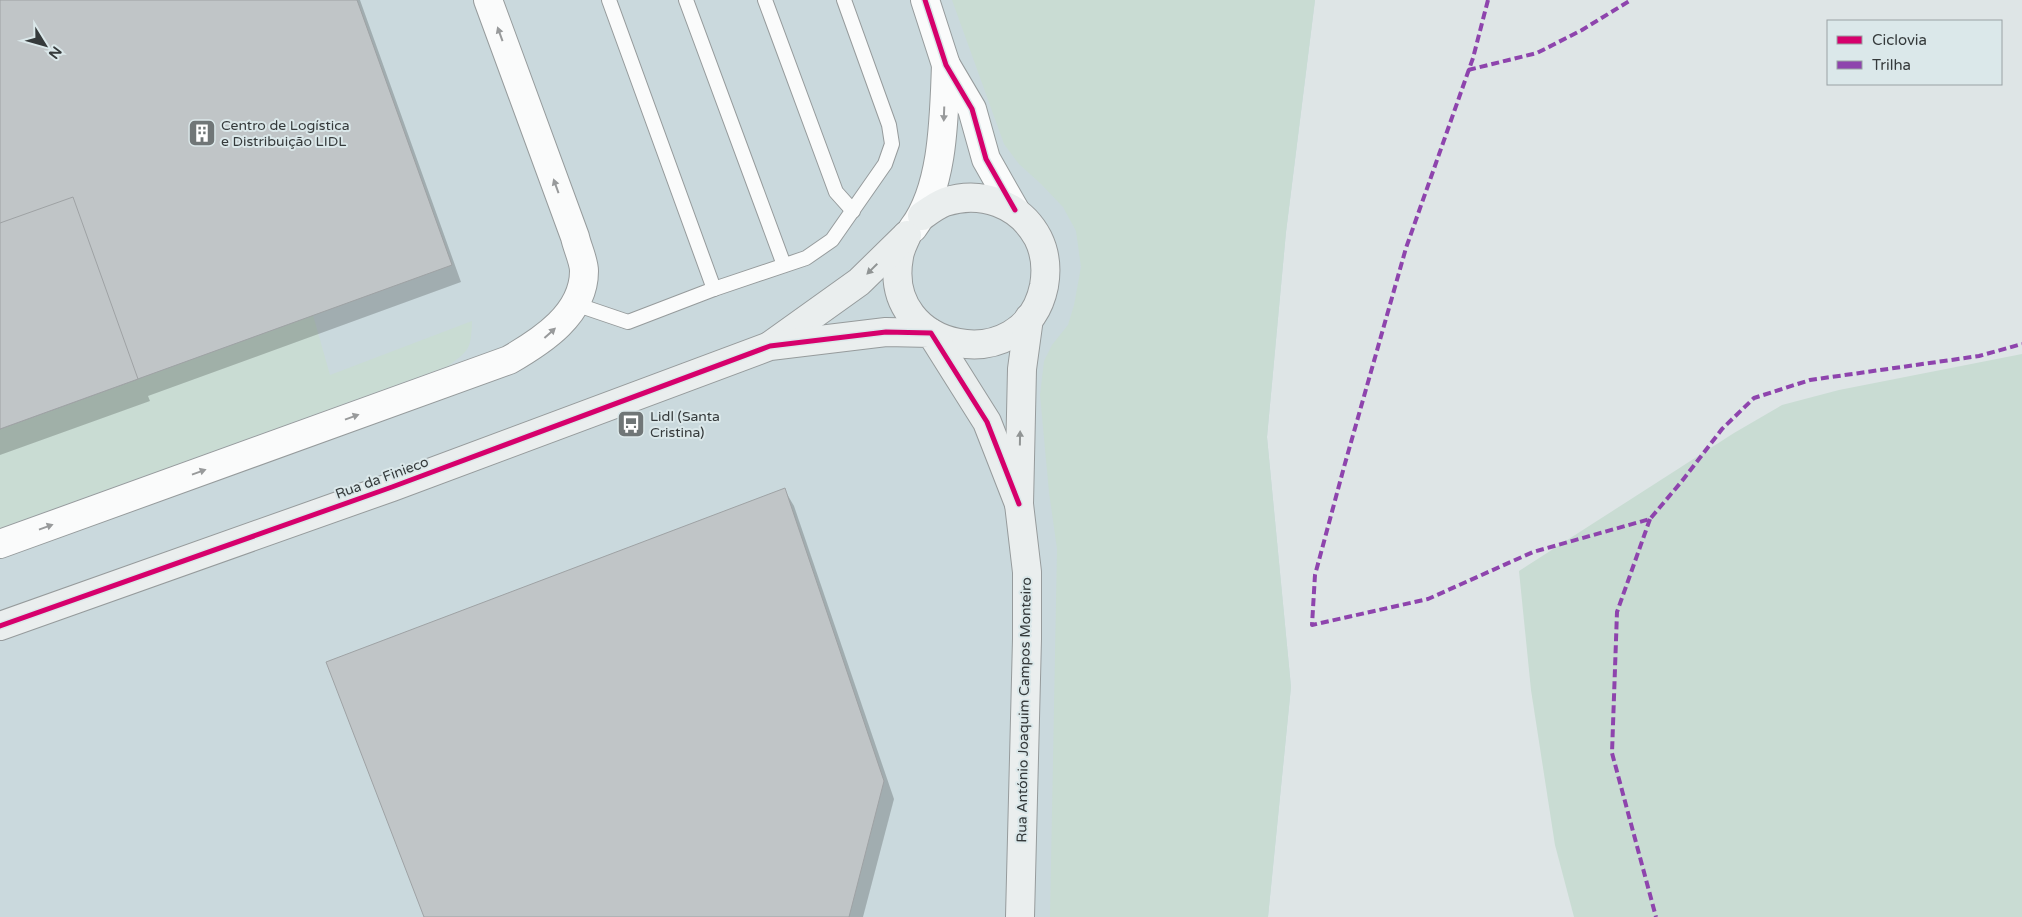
<svg xmlns="http://www.w3.org/2000/svg" width="2022" height="917" viewBox="0 0 2022 917" font-family="'Varela Round',sans-serif">
  <style>
    .built { fill: #cad9dd }
    .green { fill: #c9dcd3 }
    .shadow { fill: #0003 }
    .building { fill: #c0c5c7; stroke: #9ea2a4 }
    .lines { fill: none; stroke-linecap: round; stroke-linejoin: round }
    .lane-casing { stroke: #969b9c; stroke-width: 16 }
    .street-casing { stroke: #969b9c; stroke-width: 30 }
    .secondary-casing { stroke: #969b9c; stroke-width: 30 }
    .lane { stroke: #fafbfb; stroke-width: 14 }
    .street { stroke: #fafbfb; stroke-width: 28 }
    .secondary { stroke: #eaeeee; stroke-width: 28 }
    .quiet { stroke: #8e44ad; stroke-width: 4; stroke-dasharray: 8 4; stroke-linecap: butt }
    .cycleway-casing { stroke: #dbe8ea; stroke-width: 8 }
    .cycleway { stroke: #d6006c; stroke-width: 5 }
    .oneway { fill: #989a9b }
    .oneway2 { fill: #909494 }
    .labels { text-anchor: middle; dominant-baseline: central; stroke-width: 4; stroke-linejoin: round; paint-order: stroke }
    .poi-label { font-size: 14px; fill: #353a3b; stroke: #dbe8ea; text-anchor: start }
    .street-label { font-size: 14px; fill: #353a3b; stroke: #dbe8ea }
  </style>
  <rect width="100%" height="100%" fill="#dee5e6"/>
  <polygon class="built" points="0,0 1315,0 1286,232 1267,437 1291,687 1268,917 0,917"/>
  <g class="green">
    <polygon points="952,0 1315,0 1286,232 1267,437 1291,687 1268,917 1050,917 1057,549 1049,492 1040,395 1044,361 1052,345 1068,325 1074,305 1081,267 1076,231 1063,207 1041,184 1019,164 1004,144"/>
    <path d="M313,315L330,375L472,321C471,349 470,350 448,366L0,528V429Z"/>
    <polygon points="2022,354 2022,917 1574,917 1555,845 1531,690 1519,571 1734,433 1782,405 1839,390"/>
  </g>
  <g class="shadow">
    <polygon points="0,0 360,0 461,282 148,396 150,401 0,455"/>
    <polygon points="784,489 794,506 894,799 863,917 425,917"/>
  </g>
  <g class="building">
    <polygon points="0,0 357,0 452,265 0,429"/>
    <polygon points="73,197 138,379 0,429 0,223"/>
    <polygon points="785,488 884,781 849,917 424,917 326,662"/>
  </g>
  <g class="lines">
    <g class="lane-casing">
      <g id="lane">
        <polyline points="686,0 784,265"/>
        <polyline points="765,0 836,192 853,211"/>
        <polyline points="714,289 806,258 832,240 885,164 892,144 889,125 844,0"/>
        <polyline points="575,304 628,322 714,289 609,0"/>
      </g>
    </g>
    <g class="street-casing">
      <g id="street">
        <polyline points="925,0 946,65 972,109 986,159 1015,210"/>
        <path d="M913,228C944,187 944,115 946,65"/>
        <path d="M0,544L509,360C542,341 584,314 584,271C584,261 577,247 575,237L488,0"/>
      </g>
    </g>
    <g class="secondary-casing">
      <g id="secondary">
        <path d="M907,235C904,242 900,249 899,257C881,353 1025,380 1044,286C1047,269 1046,254 1038,238C1020,204 981,190 945,202C937,205 929,211 922,216"/>
        <polyline points="771,345 859,282 906,236"/>
        <polyline points="0,626 392,487 770,346 886,332 931,333 987,422 1019,504"/>
        <polyline points="1020,917 1027,639 1027,572 1019,504 1022,369 1029,318"/>
      </g>
    </g>
    <use href="#lane" class="lane"/>
    <use href="#street" class="street"/>
    <use href="#secondary" class="secondary"/>
    <g class="quiet">
      <polyline points="1488,0 1473,58 1406,248 1344,467 1315,575 1312,625 1428,599 1533,552 1650,519 1682,481 1722,429 1754,398 1810,380 1979,356 2022,344"/>
      <polyline points="1468,70 1537,53 1582,30 1631,0"/>
      <polyline points="1650,519 1617,612 1612,753 1656,917"/>
    </g>
    <g class="cycleway-casing">
      <g id="cycleway">
        <polyline points="925,0 946,65 972,109 986,159 1015,210"/>
        <polyline points="0,626 392,487 770,346 886,332 931,333 987,422 1019,504"/>
      </g>
    </g>
    <use href="#cycleway" class="cycleway"/>
  </g>
  <defs><path id="oneway-solid" d="M-6-.8H1V-3.2L6.5 0L1 3.2V.8H-6Z" transform="scale(1.25)"/></defs>
  <g class="oneway">
    <use href="#oneway-solid" transform="translate(500 34) rotate(-110)"/>
    <use href="#oneway-solid" transform="translate(944 114) rotate(92)"/>
    <use href="#oneway-solid" transform="translate(556 186) rotate(-110)"/>
    <use href="#oneway-solid" transform="translate(550 333) rotate(-42)"/>
    <use href="#oneway-solid" transform="translate(352 417) rotate(-20)"/>
    <use href="#oneway-solid" transform="translate(199 472) rotate(-20)"/>
    <use href="#oneway-solid" transform="translate(46 527) rotate(-20)"/>
  </g>
  <g class="oneway2">
    <use href="#oneway-solid" transform="translate(872 269) rotate(135)"/>
    <use href="#oneway-solid" transform="translate(1020 438) rotate(-89)"/>
  </g>
  <defs>
    <g id="building-square" transform="scale(1.4375)"><rect x="-9" y="-9" width="18" height="18" rx="4" fill="#707677" stroke="#dbe8ea"/><path d="M-4-6H4V6H1V3H-1V6H-4ZM-2.5-4.3h1.7v1.8h-1.7ZM.8-4.3h1.7v1.8H.8ZM-2.5-1h1.7V.8h-1.7ZM.8-1h1.7V.8H.8Z" fill="#fff"/></g>
    <g id="bus-square" transform="scale(1.4375)"><rect x="-9" y="-9" width="18" height="18" rx="4" fill="#707677" stroke="#dbe8ea"/><path d="M-5-6H5V4H4V6H2V4H-2V6H-4V4H-5ZM-3.5-4V0h7V-4ZM-3.5 1.2v1.5H-2V1.2ZM2 1.2v1.5H3.5V1.2Z" fill="#fff"/></g>
  </defs>
  <g fill-rule="evenodd">
    <use href="#building-square" x="202" y="133"/>
    <use href="#bus-square" x="631" y="424"/>
  </g>
  <g class="labels">
    <g class="poi-label">
      <text x="221" y="125">Centro de Logística<tspan x="221" dy="16">e Distribuição LIDL</tspan></text>
      <text x="650" y="416">Lidl (Santa<tspan x="650" dy="16">Cristina)</tspan></text>
    </g>
    <g class="street-label">
      <text transform="translate(382 478) rotate(-20)">Rua da Finieco</text>
      <text transform="translate(1024 710) rotate(-89)">Rua António Joaquim Campos Monteiro</text>
    </g>
  </g>
  <rect x="1827" y="20" width="175" height="65" fill="#dbe8ea" stroke="#99a2a4"/>
  <rect x="1837" y="36" width="25" height="8" fill="#d6006c" stroke="#99a2a4"/>
  <text x="1872" y="45" font-size="15" fill="#353a3b">Ciclovia</text>
  <rect x="1837" y="61" width="25" height="8" fill="#8e44ad" stroke="#99a2a4"/>
  <text x="1872" y="70" font-size="15" fill="#353a3b">Trilha</text>
  <g transform="translate(45 45) rotate(127)" stroke="#dbe8ea" stroke-width="4" paint-order="stroke">
  <path d="M0-4L9 19L0 12L-9 19Z" fill="#353a3b"/>
  <text y="-8" font-size="14" font-weight="bold" text-anchor="middle" fill="#353a3b">N</text>
  </g>
</svg>
